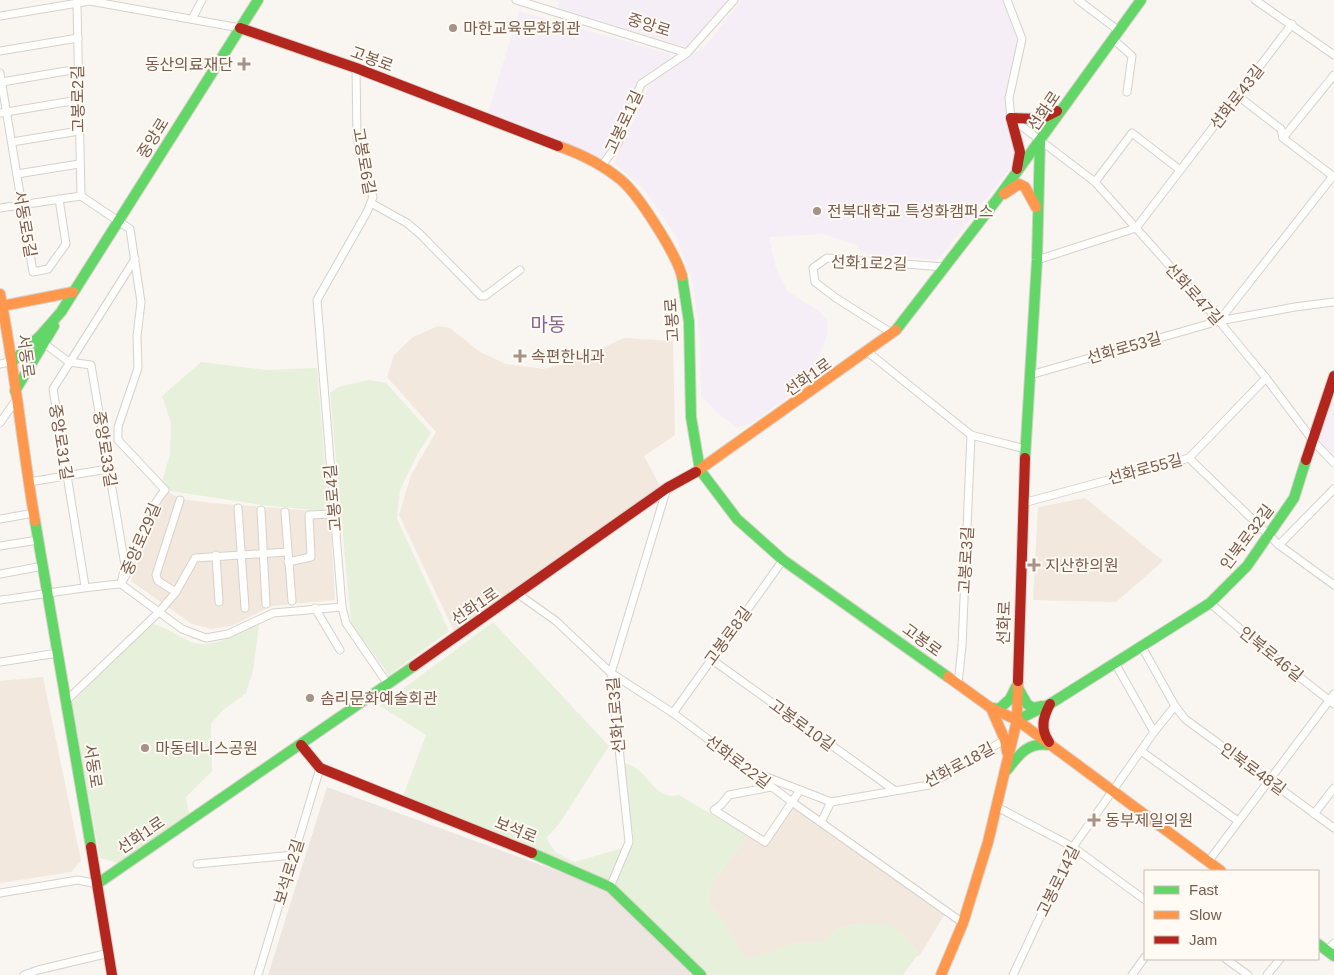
<svg xmlns="http://www.w3.org/2000/svg" width="1334" height="975" viewBox="0 0 1334 975" font-family="Arial,'Noto Sans KR',sans-serif">
  <style>
    .residential { fill: #f2e8de }
    .industrial { fill: #ede5e0 }
    .education { fill: #f6eef6 }
    .green { fill: #e7f0db }
    .lines { fill: none; stroke-linecap: round; stroke-linejoin: round }
    .street-casing { stroke: #d7d1cb; stroke-width: 9 }
    .fast-casing { stroke: #d9d2cb; stroke-width: 12 }
    .slow-casing { stroke: #d9d2cb; stroke-width: 12 }
    .jam-casing { stroke: #d9d2cb; stroke-width: 12 }
    .street { stroke: #fefefd; stroke-width: 7 }
    .fast { stroke: #63d668; stroke-width: 10 }
    .slow { stroke: #ff974d; stroke-width: 10 }
    .jam { stroke: #b3261e; stroke-width: 10 }
    .poi-dot { fill: #a69286; stroke: #fffaf3; stroke-width: 2 }
    .labels { text-anchor: middle; dominant-baseline: central; stroke-width: 4; stroke-linejoin: round; paint-order: stroke }
    .street-label { font-size: 16px; fill: #7a5c4d; stroke: #fffaf3 }
    .poi-label { font-size: 16px; fill: #7a5c4d; stroke: #fffaf3; text-anchor: start }
    .quarter-label { font-size: 19px; fill: #846695; stroke: #fffaf3 }
  </style>
  <rect width="100%" height="100%" fill="#f9f5f0"/>
  <g class="residential">
    <polygon points="438,326 450,328 480,352 506,364 543,369 568,363 624,338 673,341 675,435 644,456 661,488 454,631 399,515 411,475 436,432 387,377 394,355 413,337"/>
    <polygon points="168,492 181,499 211,503 330,512 335,600 272,606 231,626 211,629 192,624 131,581 159,503"/>
    <polygon points="1085,498 1163,561 1116,602 1033,600 1038,507"/>
    <polygon points="43,677 81,861 71,872 0,883 0,681"/>
    <polygon points="794,807 946,912 920,955 903,934 888,925 859,924 839,928 823,942 795,943 746,960 725,924 708,902 712,883 748,836 764,845"/>
  </g>
  <polygon class="industrial" points="327,787 604,888 693,975 268,975"/>
  <g class="education">
    <polygon points="556,0 728,0 686,47 558,9 559,2"/>
    <polygon points="741,0 1002,0 1019,42 1005,100 1009,127 1018,158 938,260 864,253 854,244 823,234 769,237 775,265 787,291 820,312 827,320 828,334 820,353 817,377 750,424 738,428 717,413 701,395 700,339 693,284 676,236 643,188 614,164 652,79 706,46"/>
    <polygon points="519,11 670,54 673,59 639,82 615,141 603,161 487,116"/>
    <polygon points="1334,394 1334,454 1319,442"/>
  </g>
  <g class="green">
    <polygon points="201,362 267,370 317,368 328,504 324,511 262,505 171,491 162,482 170,454 171,423 162,396"/>
    <polygon points="369,380 386,383 431,433 418,453 400,490 397,519 449,631 389,675 351,623 330,393 338,387"/>
    <polygon points="493,622 609,746 559,824 546,838 555,852 574,862 623,848 608,884 402,799 426,735 380,706"/>
    <path d="M151,624C165,626 177,636 191,642C212,650 239,633 259,625L253,671L246,693L223,710L211,724L212,771L186,797L189,815L119,863L100,858L71,703Z"/>
    <path d="M623,763C648,766 653,802 679,795L748,836L712,883L708,902L725,924L746,959L795,943L823,942L839,928L859,924H888L903,934L920,955L916,957L903,975H704L614,886L634,841Z"/>
  </g>
  <g class="lines">
    <g class="street-casing">
      <g id="street">
        <polyline points="516,0 687,53"/>
        <polyline points="1007,0 1022,39 1009,98 1011,118 1095,182 1219,321 1266,378 1314,442 1334,463"/>
        <polyline points="1078,0 1119,31"/>
        <polyline points="1255,0 1334,55"/>
        <polyline points="77,3 81,196"/>
        <polyline points="0,16 90,1 240,28"/>
        <polyline points="192,19 202,0"/>
        <polyline points="1113,39 1132,56 1127,92"/>
        <polyline points="0,51 78,38"/>
        <polyline points="356,68 357,137 366,178 373,197 367,212 317,300 342,607 346,623 387,683"/>
        <polyline points="0,73 33,272 48,269 66,244 59,199"/>
        <polyline points="2,82 78,69"/>
        <polyline points="1238,96 1281,129 1283,138 1334,177"/>
        <polyline points="0,113 78,100"/>
        <polyline points="1283,138 1334,75"/>
        <polyline points="12,142 79,131"/>
        <polyline points="602,166 618,143 641,84 687,53 734,0"/>
        <polyline points="17,174 79,164"/>
        <polyline points="1095,182 1132,133 1180,170"/>
        <polyline points="371,203 407,223 420,234 481,296 485,296 520,270"/>
        <path d="M0,208L81,196L130,229L141,302L137,336L138,368L118,427V440L165,490C142,516 139,554 121,584C80,587 41,595 0,600"/>
        <polyline points="1037,260 1136,228 1292,24"/>
        <polyline points="1219,321 1295,307 1334,302"/>
        <polyline points="893,334 836,298 815,282 813,268 827,258 944,267"/>
        <polyline points="45,344 69,362 91,365 125,565 121,584 182,629 206,638 228,634 273,613 342,607"/>
        <polyline points="869,353 971,435 1025,449"/>
        <polyline points="0,364 13,361"/>
        <polyline points="1030,375 1219,321 1333,176"/>
        <polyline points="0,423 16,400"/>
        <polyline points="1189,458 1279,545 1334,585"/>
        <polyline points="29,482 108,469"/>
        <polyline points="1023,503 1189,458 1266,378"/>
        <polyline points="238,508 245,608"/>
        <polyline points="261,510 266,604"/>
        <polyline points="285,512 292,601"/>
        <polyline points="0,519 34,513"/>
        <polyline points="1279,545 1334,489"/>
        <polyline points="0,546 38,540"/>
        <polyline points="216,555 219,602"/>
        <polyline points="288,562 311,557 309,515 334,514"/>
        <polyline points="0,574 43,566"/>
        <polyline points="85,586 53,389 135,259"/>
        <polyline points="176,592 158,581 156,575 180,500"/>
        <polyline points="518,594 556,621 611,673 673,713 792,802 963,923"/>
        <polyline points="1210,603 1266,651 1334,704"/>
        <polyline points="315,608 340,650"/>
        <polyline points="1142,647 1175,706 1185,719 1334,828"/>
        <polyline points="711,659 894,790"/>
        <polyline points="0,662 58,653"/>
        <polyline points="1115,663 1154,732"/>
        <polyline points="958,684 962,646 971,435"/>
        <polyline points="67,700 159,612 176,592 195,558 287,552"/>
        <polyline points="673,713 783,560"/>
        <polyline points="1141,751 1238,821"/>
        <polyline points="759,774 831,802 929,785 1006,739"/>
        <polyline points="771,787 729,795 721,805 714,810 765,842 800,790"/>
        <polyline points="997,807 1073,847 1145,900"/>
        <polyline points="1314,814 1334,788"/>
        <polyline points="821,822 831,802"/>
        <polyline points="1208,862 1334,694"/>
        <polyline points="197,864 294,855"/>
        <polyline points="610,887 629,842 611,673 667,488"/>
        <polyline points="0,893 78,880 97,884"/>
        <polyline points="1327,951 1334,943"/>
        <polyline points="1226,959 1248,975"/>
        <polyline points="24,975 38,970 109,953"/>
        <polyline points="258,975 320,768"/>
        <polyline points="1013,975 1073,847 1154,732 1175,706"/>
        <polyline points="1132,975 1145,957"/>
        <polyline points="1267,975 1280,959"/>
      </g>
    </g>
    <g class="fast-casing">
      <g id="fast">
        <polyline points="682,276 689,322 691,417 700,470 737,519 783,560 948,677"/>
        <polyline points="896,330 998,198 1141,0"/>
        <polyline points="13,361 40,336 61,312 258,0"/>
        <polyline points="15,391 54,326"/>
        <polyline points="1025,458 1037,260 1040,141"/>
        <polyline points="35,521 91,847"/>
        <polyline points="1018,688 1027,704 1033,708 1042,706"/>
        <polyline points="992,708 999,709 1010,699 1016,687"/>
        <polyline points="1017,720 1050,704 1210,603 1247,566 1294,498 1306,460"/>
        <path d="M1007,770C1020,753 1028,742 1050,745"/>
        <polyline points="532,853 610,887 701,975"/>
        <polyline points="97,884 414,666"/>
        <polyline points="1318,944 1334,956"/>
      </g>
    </g>
    <g class="slow-casing">
      <g id="slow">
        <path d="M558,146C581,154 602,164 621,180C639,195 676,254 682,276"/>
        <polyline points="1004,194 1019,184 1025,187 1036,207"/>
        <path d="M0,294C15,369 22,445 35,521"/>
        <polyline points="2,306 73,292"/>
        <polyline points="696,472 896,330"/>
        <polyline points="948,677 991,708 1017,720 1221,871"/>
        <polyline points="991,708 1005,740 1007,752"/>
        <polyline points="941,975 963,923 988,842 1017,720 1018,681"/>
      </g>
    </g>
    <g class="jam-casing">
      <g id="jam">
        <polyline points="240,28 356,68 558,146"/>
        <polyline points="1011,118 1041,119 1057,111"/>
        <polyline points="1011,118 1020,152 1017,169"/>
        <polyline points="1306,460 1334,376"/>
        <polyline points="414,666 667,488 696,472"/>
        <polyline points="1018,681 1025,458"/>
        <path d="M1049,742C1040,729 1043,717 1050,704"/>
        <polyline points="301,745 320,768 532,853"/>
        <polyline points="91,847 112,975"/>
      </g>
    </g>
    <use href="#street" class="street"/>
    <use href="#fast" class="fast"/>
    <use href="#slow" class="slow"/>
    <use href="#jam" class="jam"/>
  </g>
  <g class="poi-dot">
    <circle cx="453" cy="28" r="5"/>
    <path d="M241.5 56.5h5v5h5v5h-5v5h-5v-5h-5v-5h5z"/>
    <circle cx="817" cy="211" r="5"/>
    <path d="M517.5 348.5h5v5h5v5h-5v5h-5v-5h-5v-5h5z"/>
    <path d="M1031.5 557.5h5v5h5v5h-5v5h-5v-5h-5v-5h5z"/>
    <circle cx="310" cy="698" r="5"/>
    <circle cx="145" cy="748" r="5"/>
    <path d="M1091.5 812.5h5v5h5v5h-5v5h-5v-5h-5v-5h5z"/>
  </g>
  <g class="labels">
    <g class="street-label">
      <text transform="translate(649 25) rotate(17)">중앙로</text>
      <text transform="translate(372 59) rotate(20)">고봉로</text>
      <text transform="translate(1237 97) rotate(-52)">선화로43길</text>
      <text transform="translate(78 99) rotate(-91)">고봉로2길</text>
      <text transform="translate(1044 111) rotate(-56)">선화로</text>
      <text transform="translate(624 122) rotate(-65)">고봉로1길</text>
      <text transform="translate(153 138) rotate(-58)">중앙로</text>
      <text transform="translate(364 161) rotate(80)">고봉로6길</text>
      <text transform="translate(25 224) rotate(80)">서동로5길</text>
      <text transform="translate(869 263) rotate(2)">선화1로2길</text>
      <text transform="translate(1194 294) rotate(48)">선화로47길</text>
      <text transform="translate(672 320) rotate(-94)">고봉로</text>
      <text transform="translate(1124 348) rotate(-16)">선화로53길</text>
      <text transform="translate(26 356) rotate(82)">서동로</text>
      <text transform="translate(808 377) rotate(-35)">선화1로</text>
      <text transform="translate(61 442) rotate(81)">중앙로31길</text>
      <text transform="translate(105 449) rotate(81)">중앙로33길</text>
      <text transform="translate(1145 469) rotate(-15)">선화로55길</text>
      <text transform="translate(333 498) rotate(-95)">고봉로4길</text>
      <text transform="translate(1247 537) rotate(-53)">인북로32길</text>
      <text transform="translate(141 539) rotate(-67)">중앙로29길</text>
      <text transform="translate(966 560) rotate(-87)">고봉로3길</text>
      <text transform="translate(475 606) rotate(-34)">선화1로</text>
      <text transform="translate(1004 623) rotate(-88)">선화로</text>
      <text transform="translate(728 636) rotate(-54)">고봉로8길</text>
      <text transform="translate(922 640) rotate(36)">고봉로</text>
      <text transform="translate(1271 654) rotate(39)">인북로46길</text>
      <text transform="translate(616 715) rotate(-95)">선화1로3길</text>
      <text transform="translate(802 725) rotate(36)">고봉로10길</text>
      <text transform="translate(738 762) rotate(37)">선화로22길</text>
      <text transform="translate(959 765) rotate(-28)">선화로18길</text>
      <text transform="translate(93 766) rotate(81)">서동로</text>
      <text transform="translate(1253 769) rotate(36)">인북로48길</text>
      <text transform="translate(516 830) rotate(22)">보석로</text>
      <text transform="translate(141 835) rotate(-34)">선화1로</text>
      <text transform="translate(289 872) rotate(-73)">보석로2길</text>
      <text transform="translate(1058 881) rotate(-64)">고봉로14길</text>
    </g>
    <g class="poi-label">
      <text x="463" y="28">마한교육문화회관</text>
      <text x="233" y="64" text-anchor="end">동산의료재단</text>
      <text x="827" y="211">전북대학교 특성화캠퍼스</text>
      <text x="531" y="356">속편한내과</text>
      <text x="1045" y="565">지산한의원</text>
      <text x="320" y="698">솜리문화예술회관</text>
      <text x="155" y="748">마동테니스공원</text>
      <text x="1105" y="820">동부제일의원</text>
    </g>
    <g class="quarter-label">
      <text x="548" y="324">마동</text>
    </g>
  </g>
  <rect x="1144" y="870" width="175" height="90" fill="#fffaf3" stroke="#cabbb1"/>
  <rect x="1154" y="886" width="25" height="8" fill="#63d668" stroke="#cabbb1"/>
  <text x="1189" y="895" font-size="15" fill="#7a5c4d">Fast</text>
  <rect x="1154" y="911" width="25" height="8" fill="#ff974d" stroke="#cabbb1"/>
  <text x="1189" y="920" font-size="15" fill="#7a5c4d">Slow</text>
  <rect x="1154" y="936" width="25" height="8" fill="#b3261e" stroke="#cabbb1"/>
  <text x="1189" y="945" font-size="15" fill="#7a5c4d">Jam</text>
</svg>
